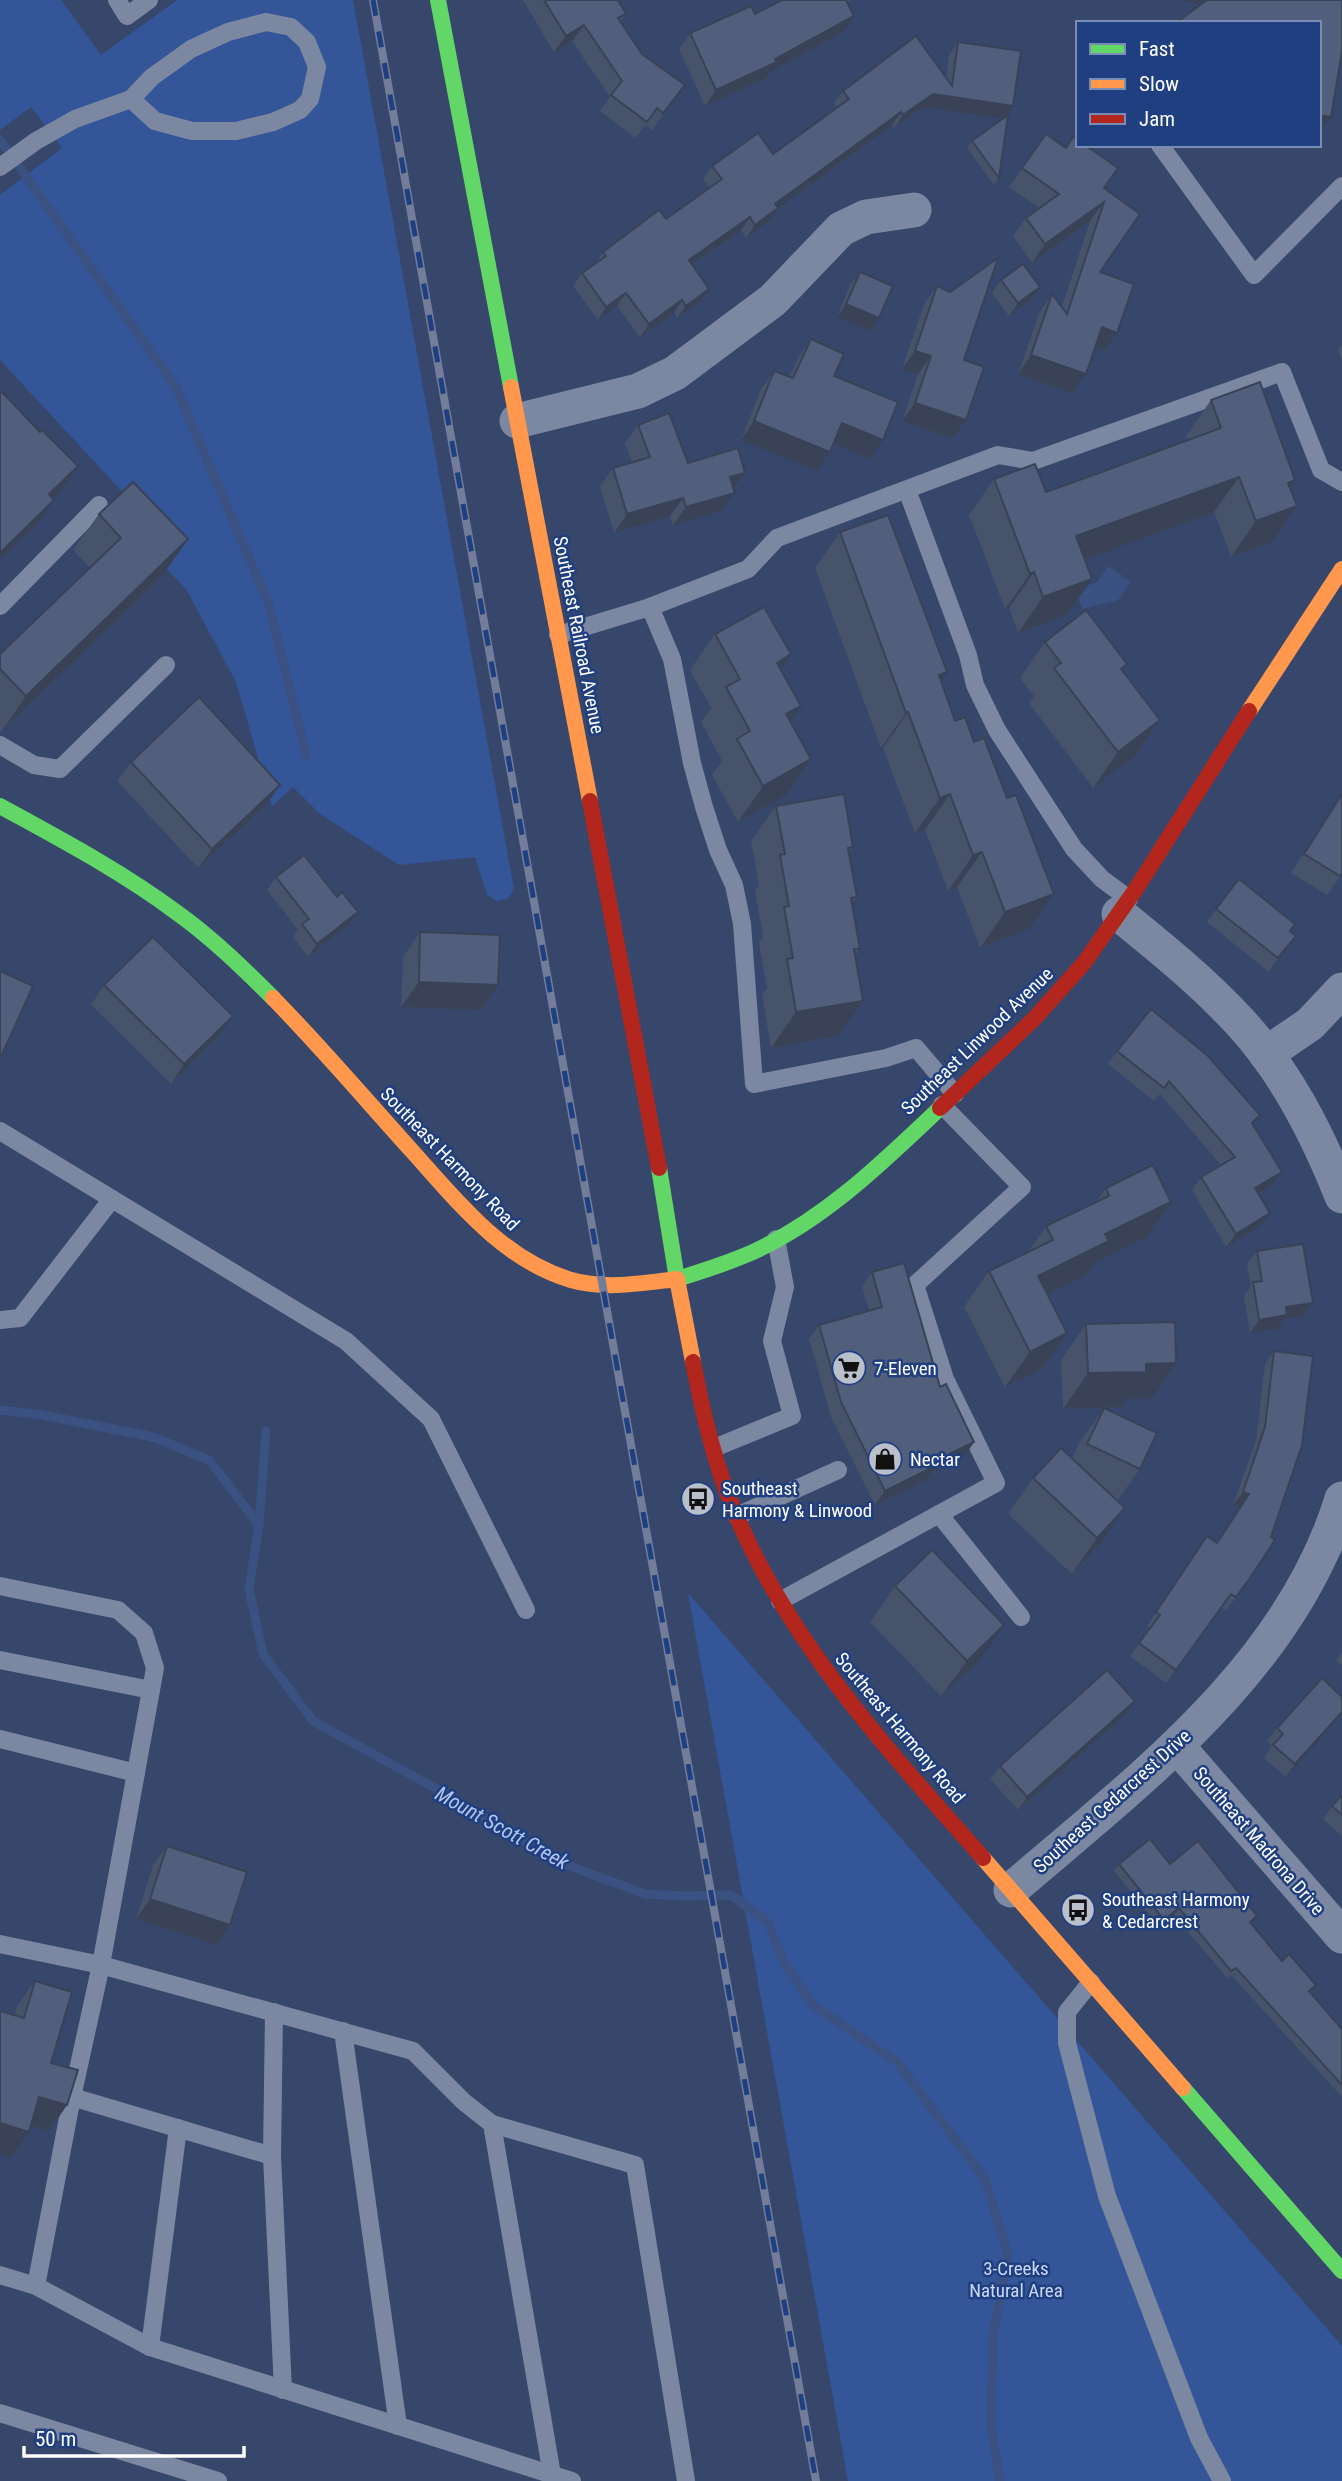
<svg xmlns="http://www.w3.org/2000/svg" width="1342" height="2481" viewBox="0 0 1342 2481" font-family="'Roboto Condensed',sans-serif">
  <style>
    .green { fill: #345598 }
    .water { fill: #3b5181 }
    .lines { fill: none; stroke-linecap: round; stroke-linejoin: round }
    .stream { stroke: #3b5181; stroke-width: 9 }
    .lane { stroke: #7c88a1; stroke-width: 18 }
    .street { stroke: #7c88a1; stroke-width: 35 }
    .fast { stroke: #63d668; stroke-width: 16 }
    .slow { stroke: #ff974d; stroke-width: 16 }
    .jam { stroke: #b3261e; stroke-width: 16 }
    .rail-casing { stroke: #727e99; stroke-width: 8 }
    .rail { stroke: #203f81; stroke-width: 5; stroke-dasharray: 16; stroke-linecap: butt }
    .wall { fill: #47526b }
    .shaded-wall { fill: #394257 }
    .building { fill: #525f7c; stroke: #394257; stroke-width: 2 }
    .labels { text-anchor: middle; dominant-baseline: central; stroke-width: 5; stroke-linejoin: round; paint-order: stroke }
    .street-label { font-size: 19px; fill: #fff; stroke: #203f81 }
    .poi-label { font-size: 19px; fill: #fff; stroke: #203f81; text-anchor: start }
    .park-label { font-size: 19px; fill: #cad9f6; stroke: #203f81 }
    .water-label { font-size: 21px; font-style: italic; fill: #b1c7f0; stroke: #203f81 }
  </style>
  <rect width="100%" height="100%" fill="#36476b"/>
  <g class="green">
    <polygon points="0,0 61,0 101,55 177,0 353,0 514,889 508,899 497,901 487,895 475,857 399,865 320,814 293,787 272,806 236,682 186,589 113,513 129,499 0,360 0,195 62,148 31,107 0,130"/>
    <polygon points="688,1593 1342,2346 1342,2481 848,2481"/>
  </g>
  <polygon class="water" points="1109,566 1131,582 1118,600 1082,609 1076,590 1097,582"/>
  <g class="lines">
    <g class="stream">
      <polyline points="0,140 176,387 268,602 306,755"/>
      <polyline points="0,1410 37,1414 153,1437 209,1460 259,1525"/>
      <polyline points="266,1431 259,1525 249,1589 263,1654 313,1721 444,1793 556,1861 645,1894 684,1896 731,1895 768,1922 783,1961 813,2005 897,2062 985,2179 1008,2255 993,2335 991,2425 1000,2481"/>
    </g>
    <g class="lane">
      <polyline points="117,0 127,16 149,0"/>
      <polyline points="1160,145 1254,275 1342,186"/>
      <polyline points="0,167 36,141 75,119 131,99 155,121 192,131 236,131 273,122 300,110 310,99 317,67 307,42 291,27 266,22 228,32 191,49 152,77 131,99"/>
      <polyline points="907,490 968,655 975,685 997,730 1074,849 1102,879 1129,899"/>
      <polyline points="0,606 99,505"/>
      <polyline points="650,607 672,659 692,763 704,807 718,850 734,885 742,924 754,1084 886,1058 916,1048 955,1094"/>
      <polyline points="558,635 650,607 748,569 777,538 998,455 1033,461 1282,372 1321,470 1342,482"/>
      <polyline points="0,745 34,765 60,769 166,665"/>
      <polyline points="0,1131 346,1341 431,1419 526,1610"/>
      <polyline points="0,1320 20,1318 112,1199"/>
      <polyline points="714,1448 792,1416 772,1341 785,1287 776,1239"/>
      <polyline points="939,1514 1021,1617"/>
      <polyline points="737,1516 838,1470"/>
      <polyline points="0,1586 118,1610 144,1633 155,1668 101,1965 72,2097 36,2286"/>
      <polyline points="780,1601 996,1483 945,1379 915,1285 1022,1187 942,1105"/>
      <polyline points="0,1660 151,1690"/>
      <polyline points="0,1739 136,1773"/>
      <polyline points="0,1944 101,1965 413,2051 464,2102 492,2124 635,2165 686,2481"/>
      <polyline points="1091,1982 1067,2012 1067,2043 1107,2196 1199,2438 1222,2481"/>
      <polyline points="274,2012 272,2156 283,2390"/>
      <polyline points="343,2031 398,2426"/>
      <polyline points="72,2097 272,2156"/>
      <polyline points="492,2124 552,2475"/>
      <polyline points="0,2275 36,2286 150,2347 572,2481"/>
      <polyline points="150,2347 178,2128"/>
      <polyline points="0,2413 218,2481"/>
    </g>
    <g class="street">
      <polyline points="517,421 638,391 675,373 773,300 841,229 866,217 914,210"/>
      <path d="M1119,914C1161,948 1203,982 1239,1021C1286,1072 1317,1133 1342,1196"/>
      <polyline points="1266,1054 1310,1024 1342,990"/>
      <polyline points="1177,1746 1342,1936"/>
      <path d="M1011,1890C1140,1779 1290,1668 1342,1499"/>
    </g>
    <g class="fast">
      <polyline points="438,0 511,387"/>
      <path d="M0,806C60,839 121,871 176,912C211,937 242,967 273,998"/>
      <path d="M659,1168L677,1279C703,1271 728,1263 753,1252C825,1219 883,1162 940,1108"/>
      <polyline points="1183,2088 1342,2271"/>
    </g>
    <g class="slow">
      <polyline points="511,387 590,801"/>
      <polyline points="1249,711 1342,569"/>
      <path d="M273,998C321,1047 366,1100 412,1151C458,1202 503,1260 571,1280C605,1290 643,1283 677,1279L693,1362"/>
      <polyline points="983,1858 1183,2088"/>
    </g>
    <g class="jam">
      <polyline points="590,801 659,1168"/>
      <polyline points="940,1108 1034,1019 1084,963 1136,889 1249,711"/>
      <path d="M693,1362C703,1414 715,1466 736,1515C792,1647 890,1752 983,1858"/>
    </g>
    <g class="rail-casing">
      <polyline id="rail" points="373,0 816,2481"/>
    </g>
    <use href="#rail" class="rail"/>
  </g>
  <g class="wall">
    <polygon points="523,0 618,0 626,14 621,22 642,54 685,85 652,130 646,125 635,138 600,111 610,97 572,41 554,52"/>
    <polygon points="782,0 852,0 847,2 843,32 770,72 766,78 705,106 679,49 690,33 755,14"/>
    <polygon points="958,42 1013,106 1005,117 999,178 994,185 967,148 972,141 1003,118 924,107 894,128 892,125 778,208 769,221 746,238 741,230 692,265 700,302 677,318 674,313 640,337 617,306 598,320 573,286 582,273 596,263 603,252 666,219 710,188 703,179 712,166 773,154 837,107 834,103 843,91 946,78 949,55"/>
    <polygon points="1046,134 1104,188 1100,272 1117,333 1104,351 1095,348 1073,393 1018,374 1039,313 1052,294 1062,307 1090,221 1032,263 1013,236 1026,218 1039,208 1009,187"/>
    <polygon points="860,272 879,318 870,331 837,317 850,285"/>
    <polygon points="1001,280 1030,301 1009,316 992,293"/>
    <polygon points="937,286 964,360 966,420 953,438 902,421 918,374 902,369 924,304"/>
    <polygon points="811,339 834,376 883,440 870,459 833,444 830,452 817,471 741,440 761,389 774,371 789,377 798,358"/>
    <polygon points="1342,344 1342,360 1338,350"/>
    <polygon points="1211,400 1295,480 1290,488 1297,506 1272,542 1231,557 1214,512 1085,559 1067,615 1018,633 1009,608 1005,609 969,515 994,479 1046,492 1188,440 1186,436"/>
    <polygon points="638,425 688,463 745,473 734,489 722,511 673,526 670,516 614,533 600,486 613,468 632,462 625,443"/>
    <polygon points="99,514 163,575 1,732 0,731 0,654 90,568 73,550"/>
    <polygon points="840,532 941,680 1029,929 980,948 957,887 948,891 925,830 915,833 883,748 881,748 815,568"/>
    <polygon points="715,634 780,670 801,706 790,721 811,759 786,795 738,822 712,775 722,761 701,722 711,708 690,670"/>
    <polygon points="1045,642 1160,720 1135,756 1093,788 1029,703 1034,696 1020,678"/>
    <polygon points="131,762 267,804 198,868 117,781"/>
    <polygon points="1342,793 1342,874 1327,895 1291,873"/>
    <polygon points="776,806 853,847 849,853 857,897 852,904 860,949 855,955 838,1036 771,1048 762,994 767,988 759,943 763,937 755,891 759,885 751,841"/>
    <polygon points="276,877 337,897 358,912 349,925 308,957 293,937 298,930 267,890"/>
    <polygon points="1216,909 1290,931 1296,936 1269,972 1207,922"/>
    <polygon points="420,932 498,985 481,1010 401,1007 403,957"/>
    <polygon points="104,985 219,1035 171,1084 91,1005"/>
    <polygon points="1117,1051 1253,1125 1282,1172 1272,1185 1258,1194 1260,1227 1226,1247 1192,1190 1201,1177 1221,1165 1160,1094 1154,1101 1108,1064"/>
    <polygon points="1106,1188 1171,1202 1146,1238 1095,1263 1084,1277 1048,1295 1067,1333 1042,1369 1005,1387 964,1307 989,1271 1028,1252 1046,1226 1096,1202"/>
    <polygon points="1257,1251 1313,1303 1303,1316 1284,1319 1278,1329 1250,1333 1244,1296 1251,1286 1247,1264"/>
    <polygon points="872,1272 940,1387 974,1442 964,1457 932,1472 927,1480 875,1505 831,1417 809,1339 819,1325 869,1310 862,1286"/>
    <polygon points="1086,1324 1151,1399 1126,1399 1121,1407 1104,1408 1140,1469 1117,1501 1100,1544 1072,1574 1008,1514 1033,1478 1072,1459 1079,1443 1104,1408 1063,1409 1061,1360"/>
    <polygon points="1274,1351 1313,1356 1241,1591 1226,1610 1222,1607 1166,1683 1130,1656 1150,1628 1147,1626 1207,1536 1217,1542 1240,1507 1233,1505 1256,1440 1265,1364"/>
    <polygon points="895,1586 979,1661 941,1696 870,1622"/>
    <polygon points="1342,1652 1342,1665 1336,1661"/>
    <polygon points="1342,1697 1342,1714 1286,1777 1264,1758 1272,1746 1267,1741 1277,1728"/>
    <polygon points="1135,1701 1126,1714 1018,1810 990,1779 1000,1766"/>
    <polygon points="1342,1795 1342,1836 1323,1819 1332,1806"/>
    <polygon points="167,1846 216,1945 136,1919 153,1865"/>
    <polygon points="1119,1864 1170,1864 1251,1924 1282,1961 1312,1991 1310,1993 1342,2029 1342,2097 1231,1975 1227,1978 1174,1915 1159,1927 1114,1871"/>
    <polygon points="35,1981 51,2063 67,2105 49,2131 31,2125 11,2157 15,2015 17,2006"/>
  </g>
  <g class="shaded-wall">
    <polygon points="1178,0 1220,0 1215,6"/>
    <polygon points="854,16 843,32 770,72 766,78 705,106 716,90"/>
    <polygon points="584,25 572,41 554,52 566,36"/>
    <polygon points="933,94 1013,106 1004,119 924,107 894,128 903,115"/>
    <polygon points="901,112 892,125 766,217 775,204"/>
    <polygon points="1319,115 1331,117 1319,133"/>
    <polygon points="1104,202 1090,221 1032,263 1045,244"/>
    <polygon points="778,208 769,221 746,238 755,225"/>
    <polygon points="750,217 741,230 680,273 689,260"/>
    <polygon points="1040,287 1030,301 1009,316 1018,303"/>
    <polygon points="709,289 700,302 677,318 686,306"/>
    <polygon points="626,293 617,306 598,320 606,307"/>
    <polygon points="682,300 674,313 640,337 649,324"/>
    <polygon points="846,304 879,318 870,331 837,317"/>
    <polygon points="1102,327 1117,333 1104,351 1089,346"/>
    <polygon points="915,351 931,356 918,374 902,369"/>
    <polygon points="1031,355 1086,374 1073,393 1018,374"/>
    <polygon points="915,403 966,420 953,438 902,421"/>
    <polygon points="754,421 830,452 817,471 741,440"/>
    <polygon points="842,423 883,440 870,459 829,442"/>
    <polygon points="78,466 61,491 32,519 49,494"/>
    <polygon points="745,473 732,491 730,477"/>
    <polygon points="1239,477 1214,512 1051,572 1076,536"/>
    <polygon points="1295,480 1271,515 1297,506 1272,542 1231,557 1256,521 1288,483"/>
    <polygon points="735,493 722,511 673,526 686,507"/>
    <polygon points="683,498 670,516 614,533 627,514"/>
    <polygon points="54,500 37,524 0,560 0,553"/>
    <polygon points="188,539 163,575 1,732 26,696"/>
    <polygon points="1034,572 1009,608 1005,609 1030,574"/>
    <polygon points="1092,579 1067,615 1018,633 1043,597"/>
    <polygon points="791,654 766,690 777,663"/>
    <polygon points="947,672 922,708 939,675"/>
    <polygon points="801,706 776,742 786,714"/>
    <polygon points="908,712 883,748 881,748 906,713"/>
    <polygon points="1160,720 1135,756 1093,788 1118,752"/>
    <polygon points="811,759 786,795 738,822 763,786"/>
    <polygon points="280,785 267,804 198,868 212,849"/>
    <polygon points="950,794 925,830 915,833 940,798"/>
    <polygon points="982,852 957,887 948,891 973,855"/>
    <polygon points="1054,894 1029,929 980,948 1005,912"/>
    <polygon points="358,912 349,925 308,957 317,944"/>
    <polygon points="1296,936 1286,949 1269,972 1278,958"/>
    <polygon points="419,982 498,985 481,1010 401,1007"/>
    <polygon points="863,1001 838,1036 771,1048 796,1012"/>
    <polygon points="233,1016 219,1035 171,1084 184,1064"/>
    <polygon points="1282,1172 1272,1185 1245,1202 1255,1188"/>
    <polygon points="1171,1202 1146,1238 1095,1263 1084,1277 1013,1312 1038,1276 1105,1234"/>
    <polygon points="1270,1213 1260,1227 1226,1247 1236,1234"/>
    <polygon points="1313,1303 1303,1316 1284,1319 1278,1329 1250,1333 1259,1320 1286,1307"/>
    <polygon points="1067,1333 1042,1369 1005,1387 1030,1352"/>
    <polygon points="1176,1363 1151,1399 1126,1399 1121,1407 1063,1409 1088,1373 1146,1364"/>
    <polygon points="974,1442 964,1457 932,1472 927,1480 875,1505 885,1491 935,1461"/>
    <polygon points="1243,1492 1249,1494 1240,1507 1233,1505"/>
    <polygon points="1125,1508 1100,1544 1072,1574 1097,1538"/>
    <polygon points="1004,1625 979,1661 941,1696 967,1661"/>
    <polygon points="1135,1701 1126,1714 1018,1810 1027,1797"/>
    <polygon points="1342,1712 1340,1717 1286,1777 1295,1764"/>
    <polygon points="150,1899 230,1925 216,1945 136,1919"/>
    <polygon points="1179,1908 1174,1915 1159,1927 1164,1920"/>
    <polygon points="39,2097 67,2105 49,2131 22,2122"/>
    <polygon points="0,2123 29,2132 11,2157 0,2154"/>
  </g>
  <g class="building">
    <polygon points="544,0 618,0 626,14 618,18 642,54 685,85 663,113 657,108 647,122 611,95 622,81 584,25 566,36"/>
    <polygon points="782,0 846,0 854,16 775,59 777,62 716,90 690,33 751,6 755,14"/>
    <polygon points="1207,0 1342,0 1342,51 1331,117 1319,115 1319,23 1176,23"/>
    <polygon points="916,36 952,86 958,42 1021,51 1013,106 933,94 903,115 901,112 775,204 778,208 755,225 750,217 689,260 709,289 686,306 682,300 649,324 626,293 606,307 582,273 606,256 603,252 659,210 666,219 722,179 712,166 758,133 773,154 849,99 843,91"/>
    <polygon points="1008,115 999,178 972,141"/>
    <polygon points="1046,134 1066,148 1073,137 1078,140 1078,145 1085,145 1118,168 1104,188 1140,214 1100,272 1134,284 1117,333 1102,327 1086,374 1031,355 1052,294 1067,314 1104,202 1045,244 1026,218 1059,194 1022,168"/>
    <polygon points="998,258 964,360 984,367 966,420 915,403 931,356 915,351 937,286 950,292"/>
    <polygon points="1023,264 1040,287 1018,303 1001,280"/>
    <polygon points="860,272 893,286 879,318 846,304"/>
    <polygon points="811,339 844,354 834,376 898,402 883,440 842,423 830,452 754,421 774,371 793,378"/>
    <polygon points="1260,382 1295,480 1288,483 1297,506 1256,521 1239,477 1076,536 1092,579 1043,597 1034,572 1030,574 994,479 1035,464 1046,492 1099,473 1221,428 1211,400"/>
    <polygon points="0,390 40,432 42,430 78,466 49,494 54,500 0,553"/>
    <polygon points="669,413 688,463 738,448 745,473 730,477 735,493 686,507 683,498 627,514 613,468 650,457 638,425"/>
    <polygon points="133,482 188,539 26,696 0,669 0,654 121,538 99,514"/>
    <polygon points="888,515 947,672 939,675 955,721 965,717 974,742 984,738 1007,798 1016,795 1054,894 1005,912 982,852 973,855 950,794 940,798 908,712 906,713 840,532"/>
    <polygon points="764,607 791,654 777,663 801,706 786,714 811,759 763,786 737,739 750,731 726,687 740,679 715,634"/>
    <polygon points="1086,610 1127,664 1121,669 1160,720 1118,752 1054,668 1061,663 1045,642"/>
    <polygon points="199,697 280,785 212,849 131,762"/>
    <polygon points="844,794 853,847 848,848 857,897 851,898 860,949 854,949 863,1001 796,1012 787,959 793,958 784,907 789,906 780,855 785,854 776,806"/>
    <polygon points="1342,794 1342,874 1340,876 1304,854"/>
    <polygon points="304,855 337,897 342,892 358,912 317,944 302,924 309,919 276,877"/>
    <polygon points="1239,879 1295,924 1290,931 1296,936 1278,958 1216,909"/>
    <polygon points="420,932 500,935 498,985 419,982"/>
    <polygon points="153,937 233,1016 184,1064 104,985"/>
    <polygon points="0,971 33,986 0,1059"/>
    <polygon points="1151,1009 1208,1056 1260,1115 1252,1123 1282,1172 1255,1188 1270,1213 1236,1234 1201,1177 1235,1157 1169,1081 1164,1088 1117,1051"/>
    <polygon points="1153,1165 1171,1202 1105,1234 1109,1241 1038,1276 1067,1333 1030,1352 989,1271 1053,1240 1046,1226 1109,1196 1106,1188"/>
    <polygon points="1303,1244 1313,1303 1286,1307 1287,1315 1259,1320 1253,1282 1262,1281 1257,1251"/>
    <polygon points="904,1263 940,1387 946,1384 974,1442 935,1461 937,1465 885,1491 841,1402 819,1325 882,1307 872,1272"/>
    <polygon points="1175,1322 1176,1363 1146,1364 1146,1372 1088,1373 1086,1324"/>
    <polygon points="1274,1351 1313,1356 1302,1445 1271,1537 1275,1540 1250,1578 1236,1597 1231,1594 1176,1670 1139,1643 1160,1615 1156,1612 1207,1536 1217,1543 1249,1494 1243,1492 1265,1427"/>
    <polygon points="1104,1408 1157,1433 1140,1469 1087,1444"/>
    <polygon points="1061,1448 1125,1508 1097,1538 1033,1478"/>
    <polygon points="932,1550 1004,1625 967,1661 895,1586"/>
    <polygon points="1107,1670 1135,1701 1027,1797 1000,1766"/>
    <polygon points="1322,1678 1342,1697 1342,1712 1295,1764 1273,1745 1283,1734 1277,1728"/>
    <polygon points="1342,1795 1342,1815 1332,1806"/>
    <polygon points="1150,1839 1170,1864 1198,1841 1257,1916 1250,1922 1282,1961 1289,1954 1316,1985 1309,1991 1342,2029 1342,2085 1236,1968 1231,1971 1179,1908 1164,1920 1119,1864"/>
    <polygon points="167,1846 247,1872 230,1925 150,1899"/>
    <polygon points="35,1981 72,1992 51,2063 78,2070 67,2105 39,2097 29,2132 0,2123 0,2011 24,2018"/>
  </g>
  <defs>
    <g id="supermarket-disc" transform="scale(1.75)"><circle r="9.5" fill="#b9bfcb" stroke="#203f81"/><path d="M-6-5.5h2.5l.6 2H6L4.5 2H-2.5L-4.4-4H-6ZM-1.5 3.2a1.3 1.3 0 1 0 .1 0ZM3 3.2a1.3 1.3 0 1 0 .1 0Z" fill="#111"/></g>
    <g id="shop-disc" transform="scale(1.75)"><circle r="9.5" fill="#b9bfcb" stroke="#203f81"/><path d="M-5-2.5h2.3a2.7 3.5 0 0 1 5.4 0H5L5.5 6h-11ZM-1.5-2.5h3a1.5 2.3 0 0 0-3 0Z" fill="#111"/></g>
    <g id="bus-disc" transform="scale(1.75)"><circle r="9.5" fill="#b9bfcb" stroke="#203f81"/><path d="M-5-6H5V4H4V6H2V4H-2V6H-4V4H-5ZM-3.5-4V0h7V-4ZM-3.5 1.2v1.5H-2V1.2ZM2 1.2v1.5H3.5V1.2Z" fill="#111"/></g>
  </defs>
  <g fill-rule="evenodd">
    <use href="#supermarket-disc" x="849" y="1368"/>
    <use href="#shop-disc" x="885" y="1459"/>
    <use href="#bus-disc" x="698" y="1499"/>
    <use href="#bus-disc" x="1078" y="1910"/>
  </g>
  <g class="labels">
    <g class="street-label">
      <text transform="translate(579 635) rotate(79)">Southeast Railroad Avenue</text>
      <text transform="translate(977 1041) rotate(-44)">Southeast Linwood Avenue</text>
      <text transform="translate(450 1159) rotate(46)">Southeast Harmony Road</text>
      <text transform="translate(900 1728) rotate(50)">Southeast Harmony Road</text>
      <text transform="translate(1112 1801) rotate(-42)">Southeast Cedarcrest Drive</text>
      <text transform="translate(1259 1841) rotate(49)">Southeast Madrona Drive</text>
    </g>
    <g class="poi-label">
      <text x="874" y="1368">7-Eleven</text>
      <text x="910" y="1459">Nectar</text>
      <text x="722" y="1488">Southeast<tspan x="722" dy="22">Harmony &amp; Linwood</tspan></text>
      <text x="1102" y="1899">Southeast Harmony<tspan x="1102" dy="22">&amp; Cedarcrest</tspan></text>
    </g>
    <g class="park-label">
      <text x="1016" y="2268">3-Creeks<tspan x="1016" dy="22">Natural Area</tspan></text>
    </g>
    <g class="water-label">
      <text transform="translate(502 1828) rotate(29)">Mount Scott Creek</text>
    </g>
  </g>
  <rect x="1076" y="21" width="245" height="126" fill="#203f81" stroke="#798cb3" stroke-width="2"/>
  <rect x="1090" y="44" width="35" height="10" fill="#63d668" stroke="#798cb3" stroke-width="2"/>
  <text x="1139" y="56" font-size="21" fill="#ffffff">Fast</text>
  <rect x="1090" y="79" width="35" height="10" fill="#ff974d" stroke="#798cb3" stroke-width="2"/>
  <text x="1139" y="91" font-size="21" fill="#ffffff">Slow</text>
  <rect x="1090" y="114" width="35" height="10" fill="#b3261e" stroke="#798cb3" stroke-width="2"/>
  <text x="1139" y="126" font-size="21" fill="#ffffff">Jam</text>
  <path d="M24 2446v10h220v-10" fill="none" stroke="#ffffff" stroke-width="3.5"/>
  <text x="35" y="2446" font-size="21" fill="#ffffff" stroke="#203f81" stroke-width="5" paint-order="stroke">50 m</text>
</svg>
